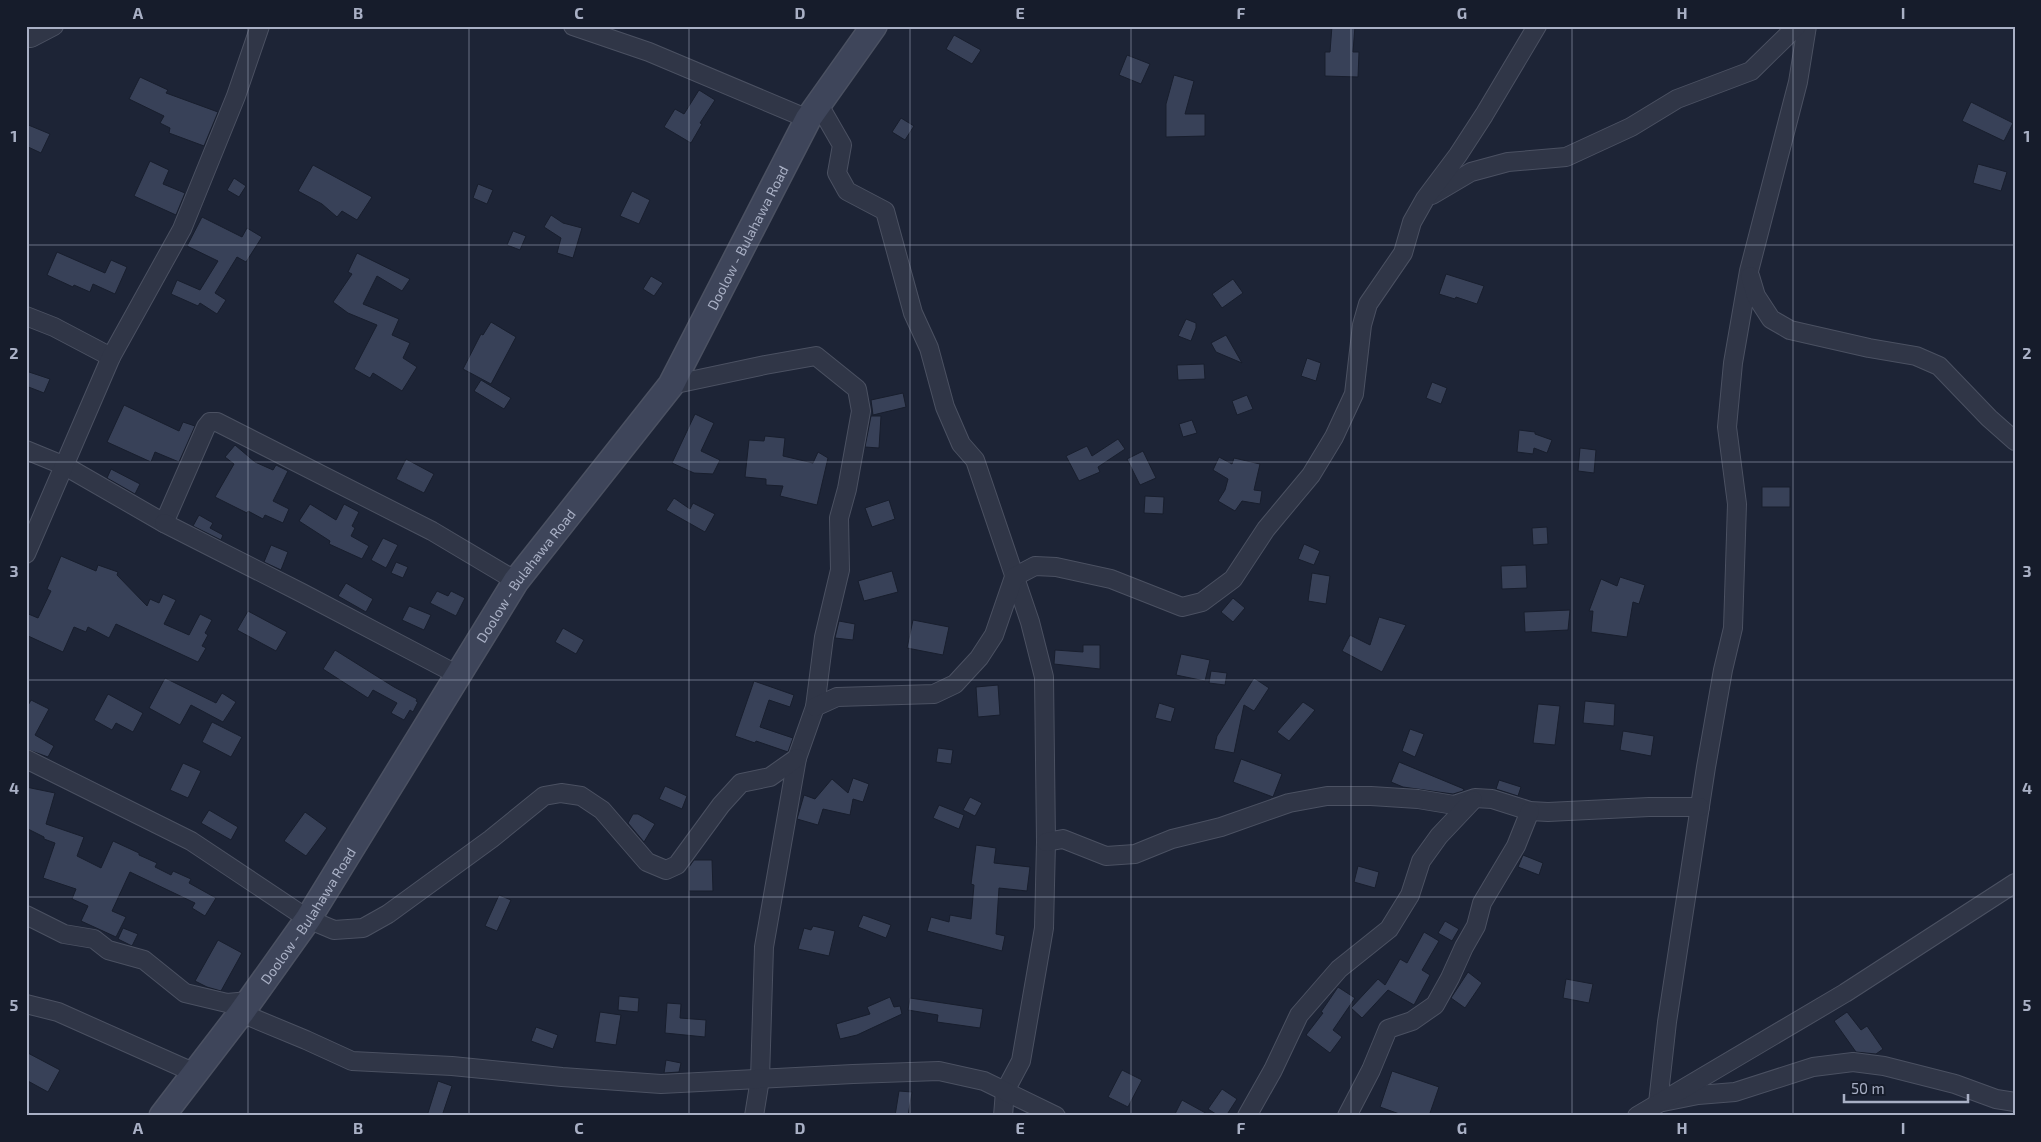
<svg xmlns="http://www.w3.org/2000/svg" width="2041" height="1142" viewBox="0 0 2041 1142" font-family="'Exo 2',sans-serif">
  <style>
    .building { fill: #384158; stroke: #181e2d }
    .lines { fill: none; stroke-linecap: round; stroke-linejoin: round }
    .street-casing { stroke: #4b5162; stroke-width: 20 }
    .secondary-casing { stroke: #4b5162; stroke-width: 28 }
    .street { stroke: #303647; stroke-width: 18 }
    .secondary { stroke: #3e455a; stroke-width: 25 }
    .grid { fill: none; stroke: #a9b0c5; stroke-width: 1; stroke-opacity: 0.55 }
    .labels { text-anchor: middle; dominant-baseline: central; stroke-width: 4; stroke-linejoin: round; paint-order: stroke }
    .street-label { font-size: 14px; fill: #a9b0c5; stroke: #161c2b }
    .neatline { fill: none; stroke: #a9b0c5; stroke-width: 2 }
    .grid-label { font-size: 16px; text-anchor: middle; font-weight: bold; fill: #a9b0c5 }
  </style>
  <rect width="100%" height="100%" fill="#1d2436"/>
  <g class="building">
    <polygon points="1332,26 1355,26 1353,52 1359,52 1358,77 1325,76 1325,52 1330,52"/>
    <polygon points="954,35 981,50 972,64 946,49"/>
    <polygon points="1127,55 1150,64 1141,84 1119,75"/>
    <polygon points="1174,75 1194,81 1185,114 1205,114 1205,136 1166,137 1166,104"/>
    <polygon points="140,77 168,90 166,93 218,112 204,146 169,133 170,128 160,123 164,116 129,99"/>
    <polygon points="699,90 715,100 700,123 702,124 691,143 664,127 675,109 684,114"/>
    <polygon points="1971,102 2013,123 2004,141 1962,121"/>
    <polygon points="901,118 914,126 905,140 892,132"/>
    <polygon points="26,124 50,134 41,153 26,146"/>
    <polygon points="150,161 169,170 163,184 185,193 176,215 134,196"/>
    <polygon points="1978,164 2007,172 2001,191 1973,183"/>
    <polygon points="313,165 372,197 357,220 342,211 337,217 322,204 298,191"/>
    <polygon points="234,178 246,186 239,197 227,190"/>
    <polygon points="478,184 493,190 487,204 473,198"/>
    <polygon points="632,191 650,200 639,224 620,216"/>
    <polygon points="551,215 563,223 582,228 573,258 557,253 561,238 544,227"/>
    <polygon points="202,217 242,237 247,228 262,237 246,262 237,257 215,293 226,300 217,314 200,303 198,306 171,294 177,280 200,290 218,261 187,246"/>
    <polygon points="513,231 526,236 520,250 507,245"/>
    <polygon points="57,252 105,273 111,260 127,267 115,294 93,284 90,292 74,285 73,287 47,275"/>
    <polygon points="357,253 410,279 402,291 377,276 363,304 399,319 392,335 410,343 403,358 417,367 402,391 373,373 370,378 354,369 377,325 348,313 333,302 352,274 348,272"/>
    <polygon points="1446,274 1484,286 1477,304 1456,297 1455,299 1439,294"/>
    <polygon points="651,276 663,283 654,296 643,289"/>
    <polygon points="1233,279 1243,293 1222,308 1212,294"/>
    <polygon points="1186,319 1196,323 1196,328 1191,341 1178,336"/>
    <polygon points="491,322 516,337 491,384 463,369 481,334 483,335"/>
    <polygon points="1226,335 1242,363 1216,352 1211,343"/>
    <polygon points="1307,358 1321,363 1316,381 1301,376"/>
    <polygon points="1204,364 1205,379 1178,380 1177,365"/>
    <polygon points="26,371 50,379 44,393 26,386"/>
    <polygon points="481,380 511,398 504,409 474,391"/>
    <polygon points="1432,382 1447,388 1441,404 1426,398"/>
    <polygon points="903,393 906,407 873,415 871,400"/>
    <polygon points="1247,395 1253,409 1237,415 1232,401"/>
    <polygon points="124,405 179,431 183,422 195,426 179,462 155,452 151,462 107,442"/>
    <polygon points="695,414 714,423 701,451 720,460 713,474 694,473 672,463"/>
    <polygon points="871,416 881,416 879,448 865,447"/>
    <polygon points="1192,420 1197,433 1183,437 1179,424"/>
    <polygon points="1519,430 1535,432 1535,434 1552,440 1547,453 1534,448 1533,454 1517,452"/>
    <polygon points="765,436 785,438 783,456 813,463 818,452 828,458 817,505 780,496 783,486 766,485 766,479 745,477 749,440 764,441"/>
    <polygon points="1118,439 1125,449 1098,467 1100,472 1079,481 1066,456 1087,446 1092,456"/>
    <polygon points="235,445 255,462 273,470 276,465 288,471 273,501 289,509 283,523 265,515 263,519 248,511 247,513 215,497 234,464 225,457"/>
    <polygon points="1580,448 1596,450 1594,473 1578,471"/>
    <polygon points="1143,451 1156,478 1140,485 1127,459"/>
    <polygon points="1219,457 1232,464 1234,458 1260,464 1254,490 1262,491 1260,504 1242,501 1235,511 1218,501 1225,490 1228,479 1213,470"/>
    <polygon points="406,459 434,474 424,493 396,479"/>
    <polygon points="111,469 140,484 135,494 107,478"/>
    <rect x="1762" y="487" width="28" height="20"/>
    <polygon points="1145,496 1164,497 1163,514 1144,513"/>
    <polygon points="674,498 690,509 693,503 715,514 705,532 666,510"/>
    <polygon points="889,500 895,519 872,527 865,508"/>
    <polygon points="310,504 336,520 344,504 359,512 352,526 355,528 351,536 369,546 362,559 329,544 330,541 299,521"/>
    <polygon points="199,515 213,523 210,528 223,535 221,540 193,526"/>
    <polygon points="1547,527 1548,544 1533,545 1532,528"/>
    <polygon points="383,538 398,545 386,568 371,560"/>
    <polygon points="1304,544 1320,551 1314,565 1298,559"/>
    <polygon points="271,545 288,552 281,570 264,562"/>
    <polygon points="61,556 96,571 98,565 118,572 117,575 147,606 150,599 159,603 163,594 176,600 164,624 189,635 200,614 212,620 205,633 208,635 202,646 206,648 198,662 116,624 109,638 88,627 86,632 74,627 63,652 26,635 26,613 38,618 51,591 47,589"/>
    <polygon points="396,562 408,567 403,578 391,573"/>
    <polygon points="1526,565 1527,588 1502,589 1501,566"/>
    <polygon points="892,571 898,592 864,601 858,581"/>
    <polygon points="1312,573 1330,576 1326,604 1308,601"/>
    <polygon points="1620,577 1645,585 1639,604 1633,602 1627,637 1591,632 1593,611 1589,611 1601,579 1617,586"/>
    <polygon points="346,583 373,599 366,612 338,596"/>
    <polygon points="437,591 448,596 451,591 465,598 456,616 430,603"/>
    <polygon points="1233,598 1245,608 1233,622 1221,612"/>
    <polygon points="409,606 431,615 424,630 402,620"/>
    <polygon points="1570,610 1568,630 1525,632 1524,612"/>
    <polygon points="248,611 287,632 276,651 237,630"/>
    <polygon points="1379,617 1406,625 1382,672 1342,651 1350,635 1370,645"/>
    <polygon points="913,620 949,627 943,655 907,648"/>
    <polygon points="839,621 855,624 853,640 835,638"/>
    <polygon points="563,628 584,640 576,654 555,642"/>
    <polygon points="1083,645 1100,645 1100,669 1054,664 1055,650 1083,652"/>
    <polygon points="335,650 394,687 417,699 416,701 418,702 413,712 410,710 404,720 391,713 397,703 373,690 368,698 323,669"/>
    <polygon points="1181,654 1210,660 1205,681 1176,675"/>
    <polygon points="1211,671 1227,673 1225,685 1209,683"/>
    <polygon points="165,678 216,703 222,693 236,702 223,722 191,705 180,725 149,708"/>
    <polygon points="1254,678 1269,688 1254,711 1244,705 1234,753 1214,749 1217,736"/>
    <polygon points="754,681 794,695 790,707 769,700 760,727 793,738 788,752 756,741 755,743 735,736"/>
    <polygon points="998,685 1000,715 978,717 976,687"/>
    <polygon points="108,694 143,713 133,732 116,723 112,730 94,720"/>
    <polygon points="31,700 49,709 35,735 54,746 48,757 26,749 26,709"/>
    <polygon points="1585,701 1615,704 1614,726 1583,723"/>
    <polygon points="1303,702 1315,710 1289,741 1277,732"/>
    <polygon points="1159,703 1175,708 1171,722 1155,718"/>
    <polygon points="1538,704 1560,706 1555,745 1533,743"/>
    <polygon points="212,722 242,737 231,757 202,742"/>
    <polygon points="1410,729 1424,734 1415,757 1402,751"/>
    <polygon points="1623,731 1654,736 1651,756 1620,750"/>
    <polygon points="938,748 953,750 951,764 936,762"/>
    <polygon points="1241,759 1282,774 1273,797 1233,782"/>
    <polygon points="1399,762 1464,789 1463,791 1453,794 1403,787 1391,782"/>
    <polygon points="183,763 201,771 188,798 170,790"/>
    <polygon points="853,778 869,784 863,802 853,799 850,815 823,809 818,825 797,819 804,795 815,799 832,779 848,793"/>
    <polygon points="1499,780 1521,787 1518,796 1496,789"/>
    <polygon points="665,786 687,796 682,809 659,799"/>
    <polygon points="26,787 55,793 46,824 84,837 77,856 101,868 113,841 139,853 139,855 157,863 155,867 171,875 173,871 191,879 189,883 216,898 205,916 192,908 195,903 130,872 112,911 126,917 116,937 81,921 88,906 72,899 76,889 43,878 55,843 44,839 44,837 26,828"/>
    <polygon points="970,797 982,803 975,816 963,810"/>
    <polygon points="939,805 964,815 959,829 933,818"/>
    <polygon points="209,810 238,827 231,840 201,823"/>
    <polygon points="305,812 327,828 306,856 284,841"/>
    <polygon points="633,814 638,814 655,824 644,842 628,823"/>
    <polygon points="976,845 996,848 994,863 1030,867 1027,891 999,888 996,934 1005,936 1002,951 927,931 931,917 949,922 950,915 971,919 974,885 971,884"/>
    <polygon points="1523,855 1543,863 1539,875 1518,867"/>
    <polygon points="694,860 712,860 713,891 689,891 689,867"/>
    <polygon points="1358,866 1379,872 1375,888 1354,882"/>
    <polygon points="499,895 511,900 497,931 485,926"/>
    <polygon points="863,915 891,925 886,938 858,927"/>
    <polygon points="1445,921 1459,929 1452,941 1438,933"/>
    <polygon points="813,926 835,931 829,956 798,949 804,928 811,930"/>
    <polygon points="123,928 138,934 132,946 118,939"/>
    <polygon points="1424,932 1439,941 1422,970 1430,975 1414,1005 1388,990 1362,1018 1351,1008 1378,979 1385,985 1400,959 1407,963"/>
    <polygon points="218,940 242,953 221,991 207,987 195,981"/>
    <polygon points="1468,972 1482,983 1465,1008 1451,998"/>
    <polygon points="1566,979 1593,984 1589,1003 1563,998"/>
    <polygon points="1338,987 1355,998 1333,1030 1342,1037 1330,1053 1306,1035 1323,1013 1321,1012"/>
    <polygon points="619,996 639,998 638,1012 618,1010"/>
    <polygon points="890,997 894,1007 900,1006 902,1014 857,1035 840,1039 836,1024 870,1014 867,1007"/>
    <polygon points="910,998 983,1009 980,1028 937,1022 938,1015 908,1010"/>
    <polygon points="667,1003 681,1004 680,1018 706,1020 705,1037 665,1033"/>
    <polygon points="600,1012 621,1015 616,1045 595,1042"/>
    <polygon points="1847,1012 1861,1030 1867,1026 1883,1049 1876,1054 1856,1052 1834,1021"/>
    <polygon points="536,1027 558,1035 553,1049 531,1041"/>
    <polygon points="26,1052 60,1070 48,1092 26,1080"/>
    <polygon points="666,1060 681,1063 679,1072 664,1073"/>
    <polygon points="1122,1070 1142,1080 1128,1107 1108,1097"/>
    <polygon points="1392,1071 1439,1087 1429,1116 1405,1116 1380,1107"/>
    <polygon points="438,1081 452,1086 442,1116 427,1116"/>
    <polygon points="1222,1089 1237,1099 1226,1116 1219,1116 1208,1109"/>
    <polygon points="899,1091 912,1092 908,1116 895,1116"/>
    <polygon points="1182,1100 1211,1116 1174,1116"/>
  </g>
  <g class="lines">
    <g class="street-casing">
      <g id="street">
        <polyline points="573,26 649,52 808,119"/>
        <polyline points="1807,26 1798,82 1749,271 1733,363 1727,427 1737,504 1733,628 1723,670 1706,767 1667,1022 1658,1103 1698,1095 1735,1092 1813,1067 1853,1062 1884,1066 1955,1084 1996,1099 2015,1102"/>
        <polyline points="26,38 31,38 54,26"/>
        <polyline points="819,105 842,145 837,173 847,191 885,211 913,313 929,348 945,407 961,444 975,460 1030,622 1044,677 1046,842 1044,928 1021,1061 1005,1091 1003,1116"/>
        <polyline points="1432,195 1471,172 1508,162 1566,157 1631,127 1677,99 1751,71 1797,26"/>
        <polyline points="1750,276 1756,296 1771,319 1790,330 1869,348 1916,356 1939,366 1989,418 2015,441"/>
        <polyline points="26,316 54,327 111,357"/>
        <polyline points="671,385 765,365 816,356 857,389 861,411 847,489 839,518 840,570 824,637 815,707 797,758 764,947 760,1079 754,1116"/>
        <polyline points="26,450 65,466 164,523 206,427 210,422 217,422 432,531 516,581"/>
        <polyline points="164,523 302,593 458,675"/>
        <polyline points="26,554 111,357 182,229 236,96 260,26"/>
        <polyline points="815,707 837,697 934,694 955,684 979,658 994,635 1014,577 1035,566 1056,567 1111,579 1182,607 1202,602 1233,579 1266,529 1311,475 1334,437 1354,394 1362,325 1368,304 1403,253 1412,222 1425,199 1458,155 1484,115 1537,26"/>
        <polyline points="26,759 191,841 308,919 334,930 363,928 388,914 491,839 544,796 561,793 581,796 602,810 647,862 666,870 677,865 721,805 741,783 770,777 797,758"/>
        <polyline points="1046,842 1063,839 1106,856 1135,854 1172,839 1221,827 1289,803 1327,796 1371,796 1418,799 1454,805 1475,798 1492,799 1530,811 1548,812 1649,807 1700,807"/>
        <polyline points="26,915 64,934 94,939 108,950 144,960 185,993 227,1003 249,1001"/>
        <polyline points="26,1004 58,1012 195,1073"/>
        <polyline points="241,1013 306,1040 352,1061 452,1066 562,1077 661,1084 853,1074 939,1071 984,1081 1056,1116"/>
        <polyline points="1247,1116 1273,1070 1299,1015 1339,969 1389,929 1410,895 1421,861 1439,836 1473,800"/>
        <polyline points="1347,1116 1371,1070 1388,1029 1412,1021 1435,1005 1450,978 1464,947 1476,926 1482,903 1516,846 1530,811"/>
        <polyline points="1637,1116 1845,993 2015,883"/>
      </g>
    </g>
    <g class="secondary-casing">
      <g id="secondary">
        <path id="s1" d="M162,1116L241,1013L308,919L516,581L671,385L808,119L874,26"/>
      </g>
    </g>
    <use href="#street" class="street"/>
    <use href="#secondary" class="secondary"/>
  </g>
  <path class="grid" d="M248,26V1116M469,26V1116M689,26V1116M910,26V1116M1131,26V1116M1351,26V1116M1572,26V1116M1793,26V1116M26,245H2015M26,462H2015M26,680H2015M26,897H2015"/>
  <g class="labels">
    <g class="street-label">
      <text stroke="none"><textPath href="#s1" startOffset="1058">Doolow - Bulahawa Road</textPath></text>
      <text stroke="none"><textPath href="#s1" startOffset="652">Doolow - Bulahawa Road</textPath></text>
      <text stroke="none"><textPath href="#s1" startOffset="248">Doolow - Bulahawa Road</textPath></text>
    </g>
  </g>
  <rect width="2041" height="1142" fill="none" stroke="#161c2b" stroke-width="55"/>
  <path d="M1844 1094v8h124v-8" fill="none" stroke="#a9b0c5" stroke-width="2.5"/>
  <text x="1851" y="1094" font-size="15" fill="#a9b0c5" stroke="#161c2b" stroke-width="4" paint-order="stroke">50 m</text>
  <rect x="28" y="28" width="1986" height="1086" class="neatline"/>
  <g class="grid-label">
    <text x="138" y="19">A</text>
    <text x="358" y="19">B</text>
    <text x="579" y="19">C</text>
    <text x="800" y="19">D</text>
    <text x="1020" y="19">E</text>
    <text x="1241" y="19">F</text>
    <text x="1462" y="19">G</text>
    <text x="1682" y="19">H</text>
    <text x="1903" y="19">I</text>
    <text x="14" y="142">1</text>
    <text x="2027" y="142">1</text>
    <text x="14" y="359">2</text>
    <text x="2027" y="359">2</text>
    <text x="14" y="577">3</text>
    <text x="2027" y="577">3</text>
    <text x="14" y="794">4</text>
    <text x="2027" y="794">4</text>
    <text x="14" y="1011">5</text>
    <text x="2027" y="1011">5</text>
    <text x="138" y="1134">A</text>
    <text x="358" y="1134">B</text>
    <text x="579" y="1134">C</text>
    <text x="800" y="1134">D</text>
    <text x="1020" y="1134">E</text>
    <text x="1241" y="1134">F</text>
    <text x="1462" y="1134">G</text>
    <text x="1682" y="1134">H</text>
    <text x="1903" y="1134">I</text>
  </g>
</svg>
